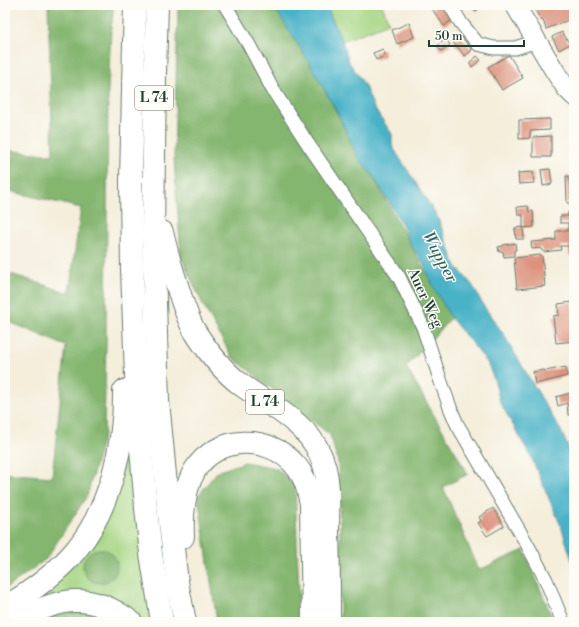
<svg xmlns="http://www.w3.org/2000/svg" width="579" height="627" viewBox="0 0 579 627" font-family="'Libre Bodoni',serif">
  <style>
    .green { fill: #a5d582; stroke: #62895b }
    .forest { fill: #84b670; stroke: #527a52 }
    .water { fill: #49b2c7; stroke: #34787e }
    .building { fill: #dc927d }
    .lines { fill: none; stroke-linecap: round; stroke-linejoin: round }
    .street-casing { stroke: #6a7b6e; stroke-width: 15 }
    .secondary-casing { stroke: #6a7b6e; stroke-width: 21 }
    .highway-casing { stroke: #6a7b6e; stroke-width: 24 }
    .street { stroke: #fff; stroke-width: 13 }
    .secondary { stroke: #fff; stroke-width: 19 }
    .highway { stroke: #fff; stroke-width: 22 }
    .labels { text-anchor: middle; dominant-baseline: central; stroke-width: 3; stroke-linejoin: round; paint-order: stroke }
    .shield { fill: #fdfcf7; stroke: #62766e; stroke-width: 1 }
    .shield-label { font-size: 14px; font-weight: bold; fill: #1f3d34 }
    .street-label { font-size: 15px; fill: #1f3d34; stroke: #fdfcf7 }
    .water-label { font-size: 16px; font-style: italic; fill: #2c6060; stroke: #fdfcf7 }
  </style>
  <rect width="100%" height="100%" fill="#fdfcf7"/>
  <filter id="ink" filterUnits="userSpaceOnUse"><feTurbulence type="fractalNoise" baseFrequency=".025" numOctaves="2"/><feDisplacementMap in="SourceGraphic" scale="8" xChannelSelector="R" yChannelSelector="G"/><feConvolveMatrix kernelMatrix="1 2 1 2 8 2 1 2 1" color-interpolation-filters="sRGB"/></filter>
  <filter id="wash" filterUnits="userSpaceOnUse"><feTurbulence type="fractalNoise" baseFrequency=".012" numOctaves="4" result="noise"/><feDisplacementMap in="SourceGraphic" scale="16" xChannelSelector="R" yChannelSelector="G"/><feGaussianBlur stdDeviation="0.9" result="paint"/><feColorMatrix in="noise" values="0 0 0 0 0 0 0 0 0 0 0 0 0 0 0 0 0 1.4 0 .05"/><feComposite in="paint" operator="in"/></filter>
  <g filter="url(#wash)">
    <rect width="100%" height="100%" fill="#f4eedb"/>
    <g class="green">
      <polygon points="326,5 382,5 389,23 342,41"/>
      <polygon points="130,411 158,622 5,620 5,614 75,565"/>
    </g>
    <g class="forest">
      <polygon points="48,5 114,5 111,29 108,92 106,345 104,434 87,496 46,559 5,589 5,473 52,477 66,346 5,320 5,272 69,293 81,208 5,190 5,150 53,155"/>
      <polygon points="178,5 278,5 451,318 406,367 468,474 443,487 479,570 524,550 554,622 340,622 340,523 338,462 330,435 232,357 203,305 181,257 174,159"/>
      <polygon points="245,462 276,468 295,485 300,622 217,622 198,496 217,472"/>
      <circle cx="100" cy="566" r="17"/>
      <polygon points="70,611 107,616 116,622 35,622"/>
    </g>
    <polygon class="water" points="273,5 326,5 342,41 349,62 364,84 374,108 392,134 392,146 437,216 456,266 473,286 483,305 502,332 561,431 574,460 574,567 561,526 531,457 500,402 495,382 487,362 451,318 435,290 422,261 410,243 402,224 373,176 357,156 338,114 307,59"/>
    <g id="blocks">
      <g class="building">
        <polygon points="437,5 448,5 456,17 444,26 432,9"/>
        <polygon points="471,5 484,5 476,11"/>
        <polygon points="532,5 574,5 574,17 568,19 566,21 546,29 543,20 542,21"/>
        <polygon points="409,23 414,37 397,44 392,30"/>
        <polygon points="562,32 570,44 559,50 552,37"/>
        <polygon points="461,36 472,50 465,56 453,42"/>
        <polygon points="446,39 450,45 441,51 437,46"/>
        <polygon points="383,49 385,56 376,60 373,53"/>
        <polygon points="509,55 523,78 502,90 488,67"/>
        <polygon points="477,56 481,60 472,67 469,63"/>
        <polygon points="550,119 550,130 530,131 530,138 519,139 519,120"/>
        <polygon points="551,136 551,157 533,157 533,137"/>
        <polygon points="550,169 552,184 543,186 541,170"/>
        <polygon points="533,172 534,183 519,184 518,173"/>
        <polygon points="566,176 569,176 569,181 574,181 574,203 567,203"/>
        <polygon points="528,206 529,212 533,211 534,227 523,228 523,215 518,215 517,207"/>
        <polygon points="568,212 574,212 574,255 569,255 569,246 560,246 561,250 544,252 541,250 541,248 532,249 531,242 556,240 556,231 568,231 568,223 560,223 560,216 568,216"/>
        <polygon points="523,227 524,239 516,239 515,228"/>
        <polygon points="515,243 516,250 514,250 514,256 504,257 503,251 499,252 498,247 503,246 503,245"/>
        <polygon points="540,255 542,256 545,286 517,289 514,258"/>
        <polygon points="572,302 574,320 574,341 556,343 553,316 559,315 558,304"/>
        <polygon points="566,367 567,376 535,384 533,372 544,370 545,371"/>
        <polygon points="574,392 574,413 568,415 567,403 558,406 556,397"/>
        <polygon points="493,508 501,520 501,521 504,526 487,536 478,523 481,521 479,517"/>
      </g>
    </g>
  </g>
  <g filter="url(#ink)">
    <use href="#blocks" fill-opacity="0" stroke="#6a7b6e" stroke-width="1"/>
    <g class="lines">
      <g class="street-casing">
        <g id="street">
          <polyline points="225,5 249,45 273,90 308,144 399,277 423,327 441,382 451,410 457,424 527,544 546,580 563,622"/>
          <polyline points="450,5 461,23 478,44 494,48 515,48 537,41"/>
        </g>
      </g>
      <g class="secondary-casing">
        <polyline id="secondary" points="515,5 556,73 566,88 574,96"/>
      </g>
      <g class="highway-casing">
        <g id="highway">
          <polyline points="135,5 134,42 131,182 132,270 137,402 146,508 151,554 162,622"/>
          <polyline points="157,5 155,73 153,234 155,300 158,401 168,506 177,582 185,622"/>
          <path d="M162,232C165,247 170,262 174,276C180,294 185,313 194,330C206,349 221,369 239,383C266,404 305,420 320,454C331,477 328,506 328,531C329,561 329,592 329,622"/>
          <path d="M183,537C182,515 183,490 195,470C217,435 269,434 295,465C305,476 308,489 311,504L313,622"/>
          <path d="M5,607C31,592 56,574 76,550C110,509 125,443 124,391"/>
          <path d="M15,622C57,598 90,590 131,622"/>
        </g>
      </g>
      <use href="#street" class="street"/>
      <use href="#secondary" class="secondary"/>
      <use href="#highway" class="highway"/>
    </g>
  </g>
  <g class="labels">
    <g class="shield">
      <rect x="135" y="86" width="38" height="24" rx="3"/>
      <rect x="246" y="390" width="38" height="24" rx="3"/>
    </g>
    <g class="shield-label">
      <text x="154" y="98">L 74</text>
      <text x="265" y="402">L 74</text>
    </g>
    <g class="street-label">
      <text transform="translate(425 298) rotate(65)">Auer Weg</text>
    </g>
    <g class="water-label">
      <text transform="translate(440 257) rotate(62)">Wupper</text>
    </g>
  </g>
  <rect width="579" height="627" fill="none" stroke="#fdfcf7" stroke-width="20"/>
  <path d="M429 40v6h95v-6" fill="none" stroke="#1f3d34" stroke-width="2"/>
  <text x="435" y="40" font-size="12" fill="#1f3d34" stroke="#fdfcf7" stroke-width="3" paint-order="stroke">50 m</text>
</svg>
